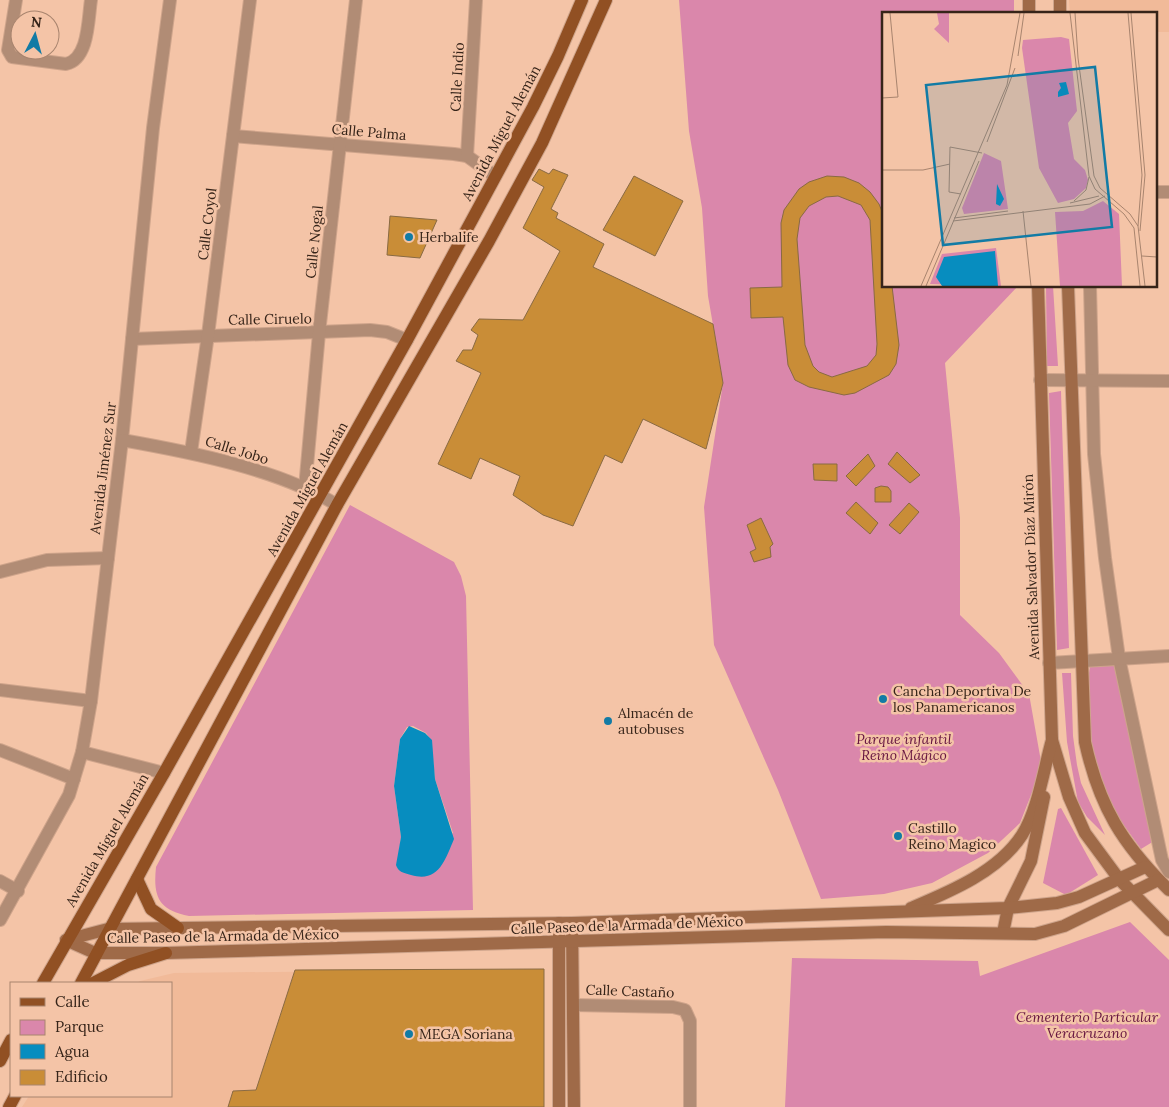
<svg xmlns="http://www.w3.org/2000/svg" width="1169" height="1107" viewBox="0 0 1169 1107" font-family="Lora,serif">
  <style>
    .built { fill: #f1ba99 }
    .green { fill: #da87ab; fill-rule: evenodd }
    .water { fill: #078dbf }
    .building { fill: #c98d37; stroke: #896a43; fill-rule: evenodd }
    .lines { fill: none; stroke-linecap: round; stroke-linejoin: round }
    .minor-casing { stroke: #cea48b; stroke-width: 14 }
    .tertiary-casing { stroke: #cea48b; stroke-width: 14 }
    .secondary-casing { stroke: #cea48b; stroke-width: 14 }
    .primary-casing { stroke: #cea48b; stroke-width: 14 }
    .minor { stroke: #b18c75; stroke-width: 12 }
    .tertiary { stroke: #b18c75; stroke-width: 12 }
    .secondary { stroke: #9f6a48; stroke-width: 12 }
    .primary { stroke: #915023; stroke-width: 12 }
    .poi-dot { fill: #127ba5; stroke: #f4c4a7; stroke-width: 2 }
    .labels { text-anchor: middle; dominant-baseline: central; stroke-width: 5; stroke-linejoin: round; paint-order: stroke }
    .street-label { font-size: 14px; fill: #362419; stroke: #f4c4a7 }
    .poi-label { font-size: 14px; fill: #362419; stroke: #f4c4a7; text-anchor: start }
    .park-label { font-size: 14px; font-style: italic; fill: #661440; stroke: #f4c4a7 }
    .inset-road { fill: none; stroke: #a8846e; stroke-width: 1 }
    .view { fill: #127ba5; fill-opacity: 0.15; stroke: #127ba5; stroke-width: 2.5 }
    .inset-edge { fill: none; stroke: #362419; stroke-width: 2.5 }
  </style>
  <rect width="100%" height="100%" fill="#f4c4a7"/>
  <g class="built">
    <polygon points="1069,0 1169,0 1169,32 1155,32 1155,14 1070,14"/>
    <polygon points="544,969 544,1107 22,1107 29,1096 171,1096 171,983 136,983 140,981 174,973"/>
  </g>
  <g class="green">
    <polygon points="679,0 1014,0 1014,14 883,14 883,286 1018,286 945,363 960,518 960,615 999,653 1029,694 1042,767 1020,823 988,853 932,883 884,894 821,899 778,790 714,645 704,507 723,383 708,296 702,208 689,131"/>
    <polygon points="1046,286 1053,286 1058,366 1047,366"/>
    <polygon points="1061,391 1069,648 1057,650 1049,393"/>
    <path d="M350,505L454,562L461,576L466,596L473,910L189,916C158,910 153,896 156,867ZM413,726L426,733L431,740L435,779L453,833L397,868L401,837L394,786L400,739L407,727Z"/>
    <polygon points="1114,665 1154,841 1141,849 1107,802 1089,736 1086,691 1090,667"/>
    <polygon points="1062,673 1071,673 1073,736 1077,765 1081,783 1105,835 1087,817 1078,802 1067,742"/>
    <polygon points="1061,808 1098,875 1066,895 1043,883 1058,809"/>
    <polygon points="1130,922 1169,960 1169,1107 785,1107 792,958 978,961 980,976"/>
  </g>
  <path class="water" d="M409,726L425,733L432,740L435,779L454,839C445,860 439,883 411,875C404,873 398,872 396,865L401,837L394,786L400,739Z"/>
  <g class="building">
    <polygon points="539,169 549,174 553,169 568,175 551,209 558,213 556,218 604,244 593,267 713,324 723,383 706,449 643,419 622,463 605,455 573,526 543,515 513,495 520,476 480,458 471,479 438,464 481,373 456,361 463,350 472,350 478,335 471,330 479,319 523,320 560,251 523,228 544,187 532,180"/>
    <polygon points="634,176 683,201 655,256 603,230"/>
    <path d="M827,176L844,177L859,183L870,192L879,204L883,214V286H892L899,345L896,364L889,375L855,393L844,395L809,387L795,380L788,365L783,317L751,318L750,288L782,287L781,223L784,210L799,189L809,182ZM838,196L861,205L870,220L877,344L876,355L867,366L832,377L819,372L813,366L805,345L797,239L800,218L809,206L826,197Z"/>
    <polygon points="390,216 437,220 420,258 387,255"/>
    <polygon points="897,452 920,475 910,483 888,464"/>
    <polygon points="868,454 875,466 856,486 846,476"/>
    <polygon points="813,464 837,464 837,481 814,480"/>
    <polygon points="881,486 888,487 891,491 891,502 875,502 875,488"/>
    <polygon points="856,502 878,523 870,534 846,513"/>
    <polygon points="909,503 919,512 900,534 889,525"/>
    <polygon points="761,518 773,544 770,547 771,557 754,562 750,552 756,549 747,525"/>
    <polygon points="544,969 544,1107 228,1107 233,1091 256,1090 295,970"/>
  </g>
  <g class="lines">
    <g class="minor-casing">
      <g id="minor">
        <path d="M16,0L8,50L12,57L66,64C89,59 88,19 91,0"/>
        <polyline points="233,136 454,154 467,156 495,176"/>
        <polyline points="467,156 476,0"/>
        <polyline points="1155,192 1169,192"/>
        <polyline points="1090,286 1094,454 1105,558 1119,658 1162,860 1169,872"/>
        <polyline points="132,339 370,330 387,332 407,340"/>
        <polyline points="1040,380 1169,381"/>
        <polyline points="122,440 153,128 170,0"/>
        <polyline points="191,452 208,335 250,0"/>
        <polyline points="305,488 319,333 356,0"/>
        <polyline points="1049,663 1169,656"/>
        <polyline points="0,690 91,701"/>
        <polyline points="0,750 74,779"/>
        <polyline points="0,881 18,891"/>
        <polyline points="0,920 69,795 82,752"/>
        <polyline points="573,1005 673,1007 685,1010 690,1021 690,1107"/>
      </g>
    </g>
    <g class="tertiary-casing">
      <g id="tertiary">
        <polyline points="0,572 47,560 108,558"/>
        <path d="M164,773L82,752L91,701L122,440C190,452 278,469 337,505"/>
      </g>
    </g>
    <g class="secondary-casing">
      <g id="secondary">
        <polyline points="1029,0 1029,14"/>
        <polyline points="1060,0 1060,14"/>
        <polyline points="1038,286 1052,740 1069,797 1085,833 1119,879 1169,930"/>
        <path d="M1068,286L1085,742C1099,806 1122,844 1169,890"/>
        <path d="M911,908C949,892 998,872 1022,835C1038,810 1044,768 1052,740"/>
        <polyline points="559,923 559,1107"/>
        <polyline points="572,923 574,1107"/>
        <polyline points="1003,933 1008,908 1031,861 1044,797"/>
        <polyline points="66,940 95,953 166,953 886,932 1035,934 1064,926 1158,880"/>
        <polyline points="66,940 108,929 572,923 1008,908 1057,903 1079,897 1145,867"/>
      </g>
    </g>
    <g class="primary-casing">
      <g id="primary">
        <polyline points="137,879 151,909 178,928"/>
        <polyline points="43,983 164,773 407,340 533,107 558,56 582,0"/>
        <polyline points="81,983 337,505 489,241 542,143 606,0"/>
        <polyline points="93,983 128,965 166,953"/>
        <polyline points="0,1061 11,1040"/>
        <polyline points="9,1107 15,1096"/>
      </g>
    </g>
    <use href="#minor" class="minor"/>
    <use href="#tertiary" class="tertiary"/>
    <use href="#secondary" class="secondary"/>
    <use href="#primary" class="primary"/>
  </g>
  <g class="poi-dot">
    <circle cx="409" cy="237" r="5"/>
    <circle cx="883" cy="699" r="5"/>
    <circle cx="608" cy="721" r="5"/>
    <circle cx="898" cy="836" r="5"/>
    <circle cx="409" cy="1034" r="5"/>
  </g>
  <g class="labels">
    <g class="street-label">
      <text transform="translate(457 77) rotate(-87)">Calle Indio</text>
      <text transform="translate(369 132) rotate(5)">Calle Palma</text>
      <text transform="translate(501 133) rotate(-62)">Avenida Miguel Alemán</text>
      <text transform="translate(207 224) rotate(-83)">Calle Coyol</text>
      <text transform="translate(314 242) rotate(-84)">Calle Nogal</text>
      <text transform="translate(270 319) rotate(-1)">Calle Ciruelo</text>
      <text transform="translate(237 450) rotate(17)">Calle Jobo</text>
      <text transform="translate(103 468) rotate(-83)">Avenida Jiménez Sur</text>
      <text transform="translate(307 489) rotate(-61)">Avenida Miguel Alemán</text>
      <text transform="translate(1031 567) rotate(-92)">Avenida Salvador Díaz Mirón</text>
      <text transform="translate(107 840) rotate(-60)">Avenida Miguel Alemán</text>
      <text transform="translate(627 925) rotate(-2)">Calle Paseo de la Armada de México</text>
      <text transform="translate(223 936) rotate(-1)">Calle Paseo de la Armada de México</text>
      <text transform="translate(630 991) rotate(2)">Calle Castaño</text>
    </g>
    <g class="poi-label">
      <text x="419" y="237">Herbalife</text>
      <text x="893" y="691">Cancha Deportiva De<tspan x="893" dy="16">los Panamericanos</tspan></text>
      <text x="618" y="713">Almacén de<tspan x="618" dy="16">autobuses</tspan></text>
      <text x="908" y="828">Castillo<tspan x="908" dy="16">Reino Magico</tspan></text>
      <text x="419" y="1034">MEGA Soriana</text>
    </g>
    <g class="park-label">
      <text x="904" y="739">Parque infantil<tspan x="904" dy="16">Reino Mágico</tspan></text>
      <text x="1087" y="1017">Cementerio Particular<tspan x="1087" dy="16">Veracruzano</tspan></text>
    </g>
  </g>
  <g transform="translate(882 12)">
    <rect width="275" height="275" fill="#f4c4a7"/>
    <path d="M55,1H67V31L52,17L57,12ZM179,25L187,27L195,99L186,111L192,147L203,158L206,168L204,176L192,187L176,191L157,156L140,36L141,28ZM102,141L119,149L126,197L82,202L80,196ZM221,189L237,202L240,274H178L173,200L201,199ZM114,236L119,274L48,272L60,242Z" fill="#da87ab"/>
    <path d="M184,70L187,82L176,85V80L179,76L177,71ZM115,172L122,187L118,194L114,192ZM113,239L116,274H60L54,265L62,245Z" fill="#078dbf"/>
    <path class="inset-road" d="M188,1L207,164L213,177L242,202L252,216L258,274M193,1L196,46L212,164L218,176L248,202L256,214L263,274M246,1L260,163L256,214M249,1L263,163L258,219M136,44L142,1M0,86L16,85L8,1M105,130L133,56M0,158H41L68,152M79,182L67,180L68,135L100,141M192,189L204,178L207,165M188,191L217,184M141,199L149,274M72,206L126,199M71,209L208,192L223,184M260,244L275,245M39,274L125,73L138,1M44,274L97,149"/>
    <path class="view" d="M213,55L230,215L61,233L44,73Z"/>
    <rect width="275" height="275" class="inset-edge"/>
  </g>
  <rect x="10" y="982" width="162" height="115" fill="#f4c4a7" stroke="#a8846e"/>
  <rect x="20" y="998" width="25" height="8" fill="#915023" stroke="#a8846e"/>
  <text x="55" y="1007" font-size="15" fill="#362419">Calle</text>
  <rect x="20" y="1020" width="25" height="15" fill="#da87ab" stroke="#a8846e"/>
  <text x="55" y="1032" font-size="15" fill="#362419">Parque</text>
  <rect x="20" y="1044" width="25" height="15" fill="#078dbf" stroke="#a8846e"/>
  <text x="55" y="1057" font-size="15" fill="#362419">Agua</text>
  <rect x="20" y="1070" width="25" height="15" fill="#c98d37" stroke="#a8846e"/>
  <text x="55" y="1082" font-size="15" fill="#362419">Edificio</text>
  <g transform="translate(35 35) rotate(6)"><circle r="24" fill="#f4c4a7" stroke="#a8846e"/>
  <path d="M0-4L9 19L0 12L-9 19Z" fill="#127ba5"/>
  <text y="-8" font-size="14" font-weight="bold" text-anchor="middle" fill="#362419">N</text>
  </g>
</svg>
